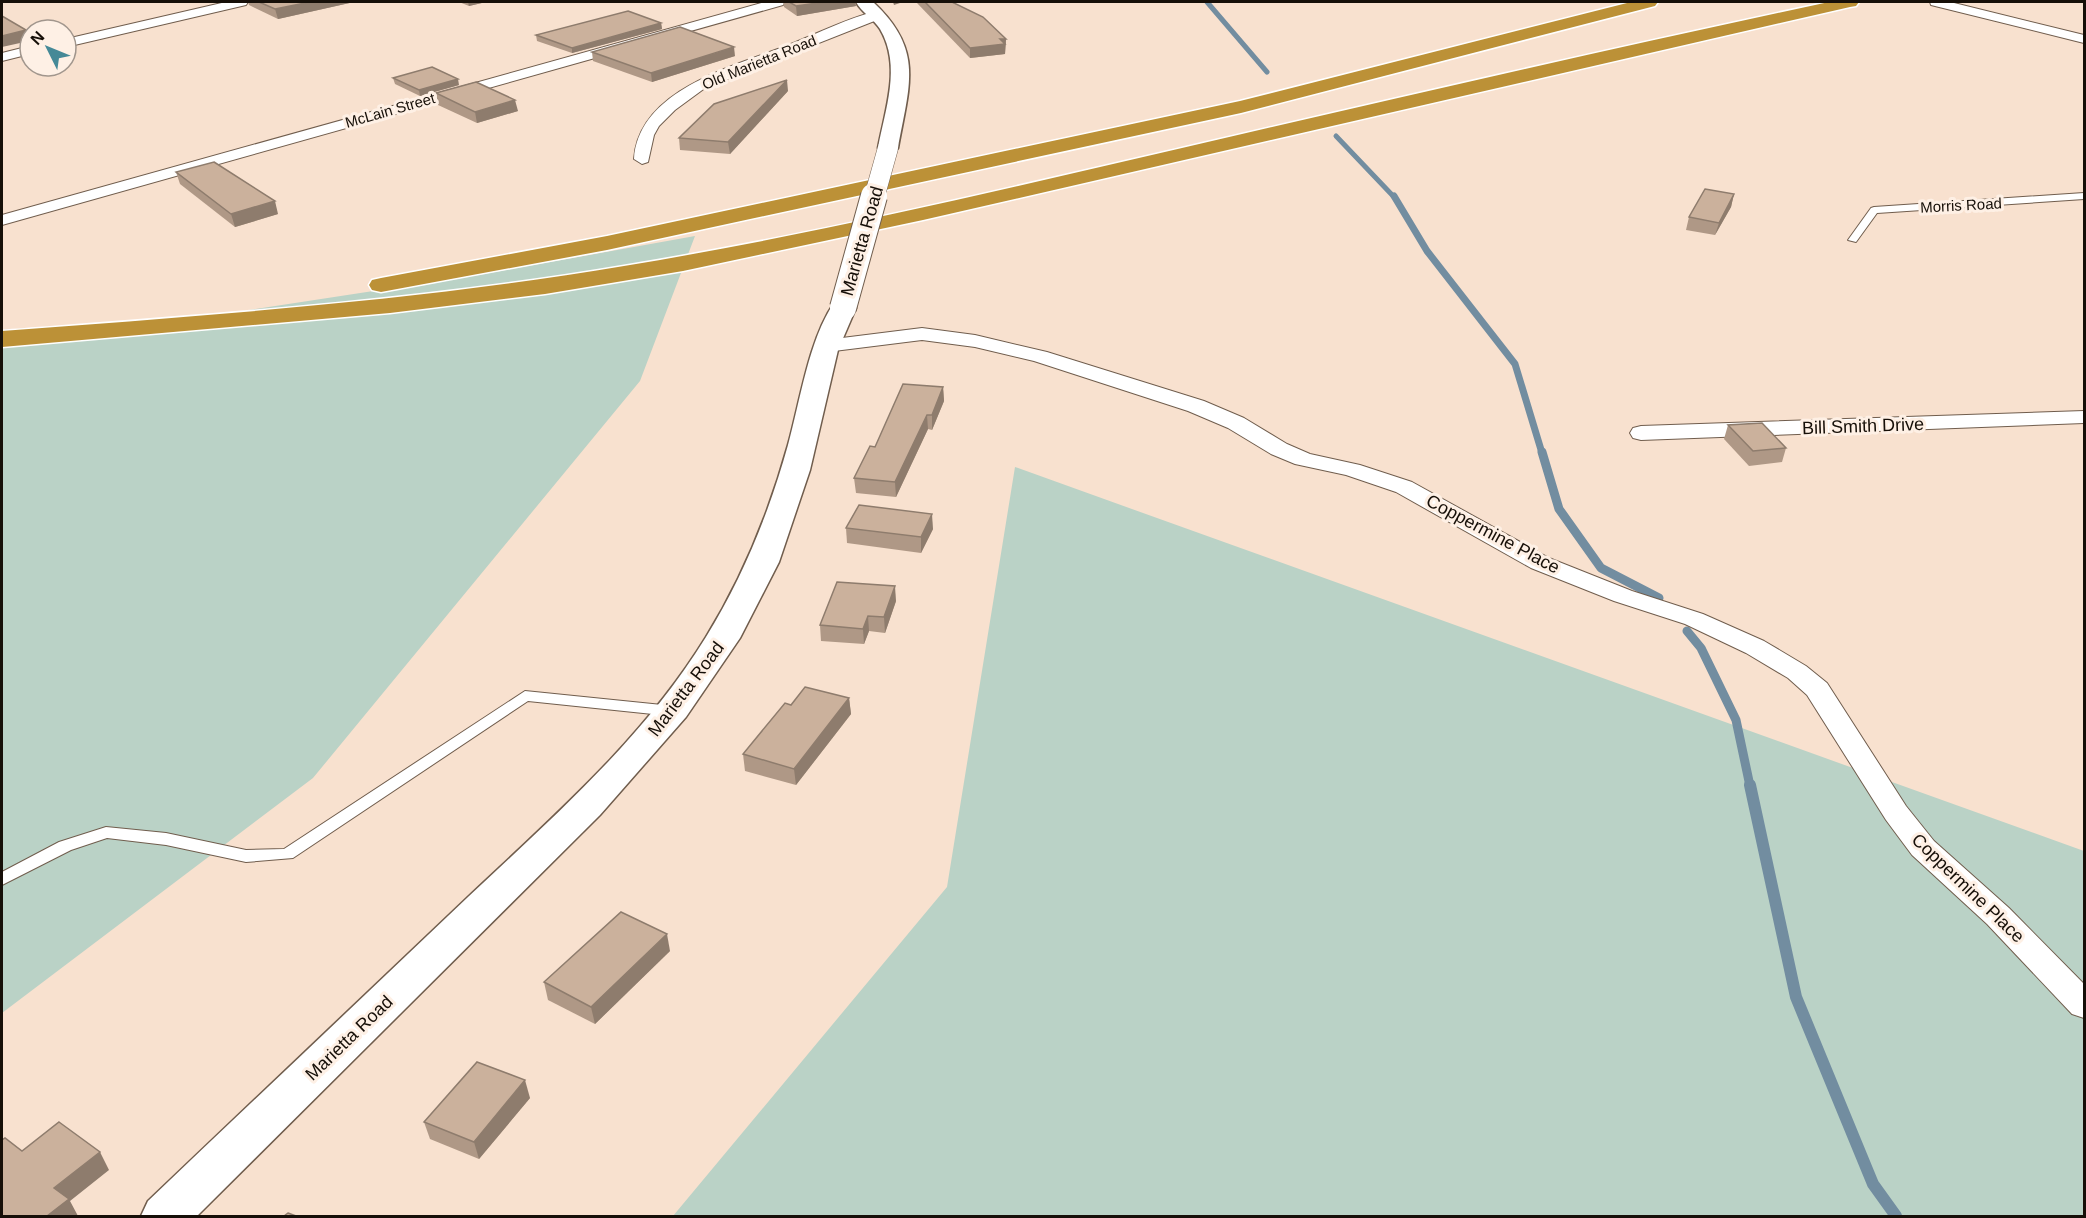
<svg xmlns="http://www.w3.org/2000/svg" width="2086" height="1218" viewBox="0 0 2086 1218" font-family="Arial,sans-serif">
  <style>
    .green { fill: #bad2c6 }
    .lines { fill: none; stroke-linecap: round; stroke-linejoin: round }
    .stream-far3 { stroke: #728da0; stroke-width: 5 }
    .stream-far2 { stroke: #728da0; stroke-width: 7 }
    .stream-far1 { stroke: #728da0; stroke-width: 9 }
    .stream { stroke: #728da0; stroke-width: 12 }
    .lane-casing { stroke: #705d4d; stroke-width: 2 }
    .street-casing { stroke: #705d4d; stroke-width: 2 }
    .secondary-casing { stroke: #705d4d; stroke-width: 3 }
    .highway-casing { stroke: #fff; stroke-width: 3 }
    .lane { fill: #fff; fill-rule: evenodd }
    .street { fill: #fff; fill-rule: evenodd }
    .secondary { fill: #fff; fill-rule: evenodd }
    .highway { fill: #bc9137; fill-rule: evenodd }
    .secondary-bridge-far1-casing { stroke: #705d4d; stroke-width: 21; stroke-linecap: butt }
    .secondary-bridge-casing { stroke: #705d4d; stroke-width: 28; stroke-linecap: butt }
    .secondary-bridge-far1 { stroke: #fff; stroke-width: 20 }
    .secondary-bridge { stroke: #fff; stroke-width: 26 }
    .wall { fill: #af9886 }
    .shaded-wall { fill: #8e7c6d }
    .building { fill: #cbb19c; stroke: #8e7c6d; stroke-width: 1.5 }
    .labels { text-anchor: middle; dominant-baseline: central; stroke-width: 6; stroke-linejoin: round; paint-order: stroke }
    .far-street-label { font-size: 15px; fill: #160f08; stroke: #fef0e5 }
    .street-label { font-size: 18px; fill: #160f08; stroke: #fef0e5 }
  </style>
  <rect width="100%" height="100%" fill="#f8e1cf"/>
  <g class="green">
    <polygon points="695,236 640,381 313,778 2,1013 2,330 203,317 478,275"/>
    <polygon points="1015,467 2084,851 2084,1216 673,1216 947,887"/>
  </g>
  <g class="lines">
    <g class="stream-far3">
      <polyline points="1207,2 1267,72"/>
      <polyline points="1336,136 1395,198"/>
    </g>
    <polyline class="stream-far2" points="1394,196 1427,251 1515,364 1542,453"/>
    <g class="stream-far1">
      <polyline points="1542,452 1559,509 1601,568 1659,598"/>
      <polyline points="1687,631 1701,648 1736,720 1750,786"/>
    </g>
    <polyline class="stream" points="1750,785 1796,997 1873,1184 1896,1216"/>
    <g class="lane-casing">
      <g id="lane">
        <polygon points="2084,193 2084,199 1877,213 1856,242 1848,240 1871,208 1874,207"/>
        <polygon points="525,691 672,706 679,711 672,716 528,701 293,858 246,862 166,845 107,838 71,850 2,885 2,872 59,842 106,827 166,833 246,850 284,849"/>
      </g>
    </g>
    <g class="street-casing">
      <g id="street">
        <polygon points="226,2 248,2 246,5 66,47 66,39"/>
        <polygon points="765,2 785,2 783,5 2,225 2,215"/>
        <polygon points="1930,2 1950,2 2084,35 2084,43 1931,5"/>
        <path d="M877,11L884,15L882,18L705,88L675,110L659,126L654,135L648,162L642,164L634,159C639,88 736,66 791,44C819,33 848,18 877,11Z"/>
        <polygon points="30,46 30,54 2,61 2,53"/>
        <polygon points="922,328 975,335 1047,352 1204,401 1244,418 1287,444 1310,454 1360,465 1412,482 1549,558 1632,591 1703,614 1764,641 1806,666 1827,683 1906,806 1934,841 2009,908 2084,984 2084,1018 2072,1014 1987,924 1912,855 1886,820 1807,695 1788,678 1746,653 1685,624 1614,601 1531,568 1396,492 1346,475 1295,464 1271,454 1228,428 1188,411 1034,361 975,347 922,340 826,352 819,350 816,346 819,342 826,340"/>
        <polygon points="2084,411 2084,423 1641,440 1633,438 1630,433 1633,428 1641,426"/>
      </g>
    </g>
    <g class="secondary-casing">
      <g id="secondary">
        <path d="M856,2H873C925,50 909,86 898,148L895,152L888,154L881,152L878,148C885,110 902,66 880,29C874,19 861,12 856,2Z"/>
        <path d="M843,300L852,303L856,308L838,350L810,470L779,562L740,638L686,717L600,815L197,1216H141L148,1201C254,1100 361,999 468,897C553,817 644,738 706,637C743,577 769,513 788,445C800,402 809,339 834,303Z"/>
      </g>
    </g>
    <g class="highway-casing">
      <g id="highway">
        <polygon points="1631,2 1658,2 1655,6 1241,113 607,250 381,292 372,290 369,285 372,280 381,278 607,236 1240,101"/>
        <path d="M1829,2H1859L1856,6L1850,7L923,220L683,271L545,294L390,313L2,347V331C210,315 418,301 624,266C812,235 997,191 1182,148C1397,98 1612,48 1829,2Z"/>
      </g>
    </g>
    <use href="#lane" class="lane"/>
    <use href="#street" class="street"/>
    <use href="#secondary" class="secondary"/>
    <use href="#highway" class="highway"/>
    <g class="secondary-bridge-far1-casing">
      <polyline id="secondary-bridge-far1" points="874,198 888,148"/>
    </g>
    <g class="secondary-bridge-casing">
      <polyline id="secondary-bridge" points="843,308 874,196"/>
    </g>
    <use href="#secondary-bridge-far1" class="secondary-bridge-far1"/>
    <use href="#secondary-bridge" class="secondary-bridge"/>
  </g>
  <g class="wall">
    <polygon points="248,2 354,2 278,19 249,5"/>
    <polygon points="459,2 486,2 469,6"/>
    <polygon points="783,2 855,2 856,6 797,16 784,7"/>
    <polygon points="916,2 952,2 1006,39 1005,54 970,58"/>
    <polygon points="661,23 662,29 572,53 537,41 536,35"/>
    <polygon points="592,52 735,56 652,82 593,61"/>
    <polygon points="393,78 459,85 420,96 395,84"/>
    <polygon points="788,91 730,154 680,150 679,138"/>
    <polygon points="436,93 518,111 477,123 438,105"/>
    <polygon points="176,172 278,214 235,227 180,184"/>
    <polygon points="1734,194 1731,207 1715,235 1686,230 1689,217"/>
    <polygon points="943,387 944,401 932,430 928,429 896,497 856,493 854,478 875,447"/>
    <polygon points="1728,425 1786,448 1782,462 1749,466 1724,439"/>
    <polygon points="846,528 933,529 921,553 847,543"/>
    <polygon points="896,601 885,633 869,631 864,644 821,641 820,625"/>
    <polygon points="849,698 851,714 796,785 745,771 743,754 791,705"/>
    <polygon points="670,951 595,1024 548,1000 544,982"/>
    <polygon points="530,1098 479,1159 430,1139 424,1122"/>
  </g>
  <g class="shaded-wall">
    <polygon points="310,2 354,2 278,19 275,9"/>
    <polygon points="468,2 486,2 469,6"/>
    <polygon points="824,2 855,2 856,6 797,16 796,6"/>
    <polygon points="893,2 903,2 894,5"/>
    <polygon points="661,23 662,29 572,53 572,48"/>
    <polygon points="26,30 29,41 2,47 2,36"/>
    <polygon points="1000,39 1006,39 1005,54 970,58 970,48"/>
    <polygon points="734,47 735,56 652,82 651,73"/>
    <polygon points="458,79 459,85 420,96 419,90"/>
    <polygon points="787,80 788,91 730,154 728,142"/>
    <polygon points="515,100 518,111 477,123 475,112"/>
    <polygon points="1734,194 1731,207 1715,235 1719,223"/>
    <polygon points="275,201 278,214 235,227 231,214"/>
    <polygon points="943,387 944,401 932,430 932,415"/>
    <polygon points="927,415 928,429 896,497 895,482"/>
    <polygon points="932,514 933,529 921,553 921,537"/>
    <polygon points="895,586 896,601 885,633 884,617"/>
    <polygon points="868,616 869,631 864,644 863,629"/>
    <polygon points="849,698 851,714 796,785 794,769"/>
    <polygon points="667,934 670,951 595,1024 591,1007"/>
    <polygon points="525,1080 530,1098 479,1159 474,1142"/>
    <polygon points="100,1152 109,1170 70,1201 78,1216 47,1216 54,1188"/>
  </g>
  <g class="building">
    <polygon points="259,2 310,2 275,9"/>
    <polygon points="789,2 824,2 796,6"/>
    <polygon points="925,2 952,2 983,17 1006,39 1000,39 1005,44 970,48"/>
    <polygon points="628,11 661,23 572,48 536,35"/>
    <polygon points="2,16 26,30 2,36"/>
    <polygon points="680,27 734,47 651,73 592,52"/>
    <polygon points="432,67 458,79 419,90 393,78"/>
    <polygon points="787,80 728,142 679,138 714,104"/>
    <polygon points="476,82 515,100 475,112 436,93"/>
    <polygon points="214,162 275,201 231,214 176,172"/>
    <polygon points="1705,189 1734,194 1719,223 1689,217"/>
    <polygon points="903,384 943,387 932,415 927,415 895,482 854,478 870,446 875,447"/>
    <polygon points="1762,423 1786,448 1753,451 1728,425"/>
    <polygon points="859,505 932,514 921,537 846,528"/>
    <polygon points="837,582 895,586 884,617 868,616 863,629 820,625"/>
    <polygon points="805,687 849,698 794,769 743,754 785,703 791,705"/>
    <polygon points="621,912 667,934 591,1007 544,982"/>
    <polygon points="477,1062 525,1080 474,1142 424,1122"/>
    <polygon points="59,1122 100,1152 54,1188 69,1199 47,1216 2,1216 2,1140 5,1138 22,1151"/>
    <polygon points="288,1213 296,1216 284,1216"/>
  </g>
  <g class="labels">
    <g class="far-street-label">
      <text transform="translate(759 62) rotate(-22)">Old Marietta Road</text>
      <text transform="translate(390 110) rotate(-16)">McLain Street</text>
      <text transform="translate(1961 205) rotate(-3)">Morris Road</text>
    </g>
    <g class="street-label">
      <text transform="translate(862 241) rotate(-74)">Marietta Road</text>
      <text transform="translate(1863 426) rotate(-2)">Bill Smith Drive</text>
      <text transform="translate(1493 534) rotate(28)">Coppermine Place</text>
      <text transform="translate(686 689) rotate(-53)">Marietta Road</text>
      <text transform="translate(1968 888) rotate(44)">Coppermine Place</text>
      <text transform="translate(349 1038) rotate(-44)">Marietta Road</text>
    </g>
  </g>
  <rect width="2086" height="1218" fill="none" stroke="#160f08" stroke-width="6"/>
  <g transform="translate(48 48) rotate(313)"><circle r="28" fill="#fef0e5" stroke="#a1968d" stroke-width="1.5"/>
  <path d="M0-4.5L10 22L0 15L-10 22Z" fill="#458997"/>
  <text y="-9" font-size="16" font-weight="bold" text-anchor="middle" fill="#160f08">N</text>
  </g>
</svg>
